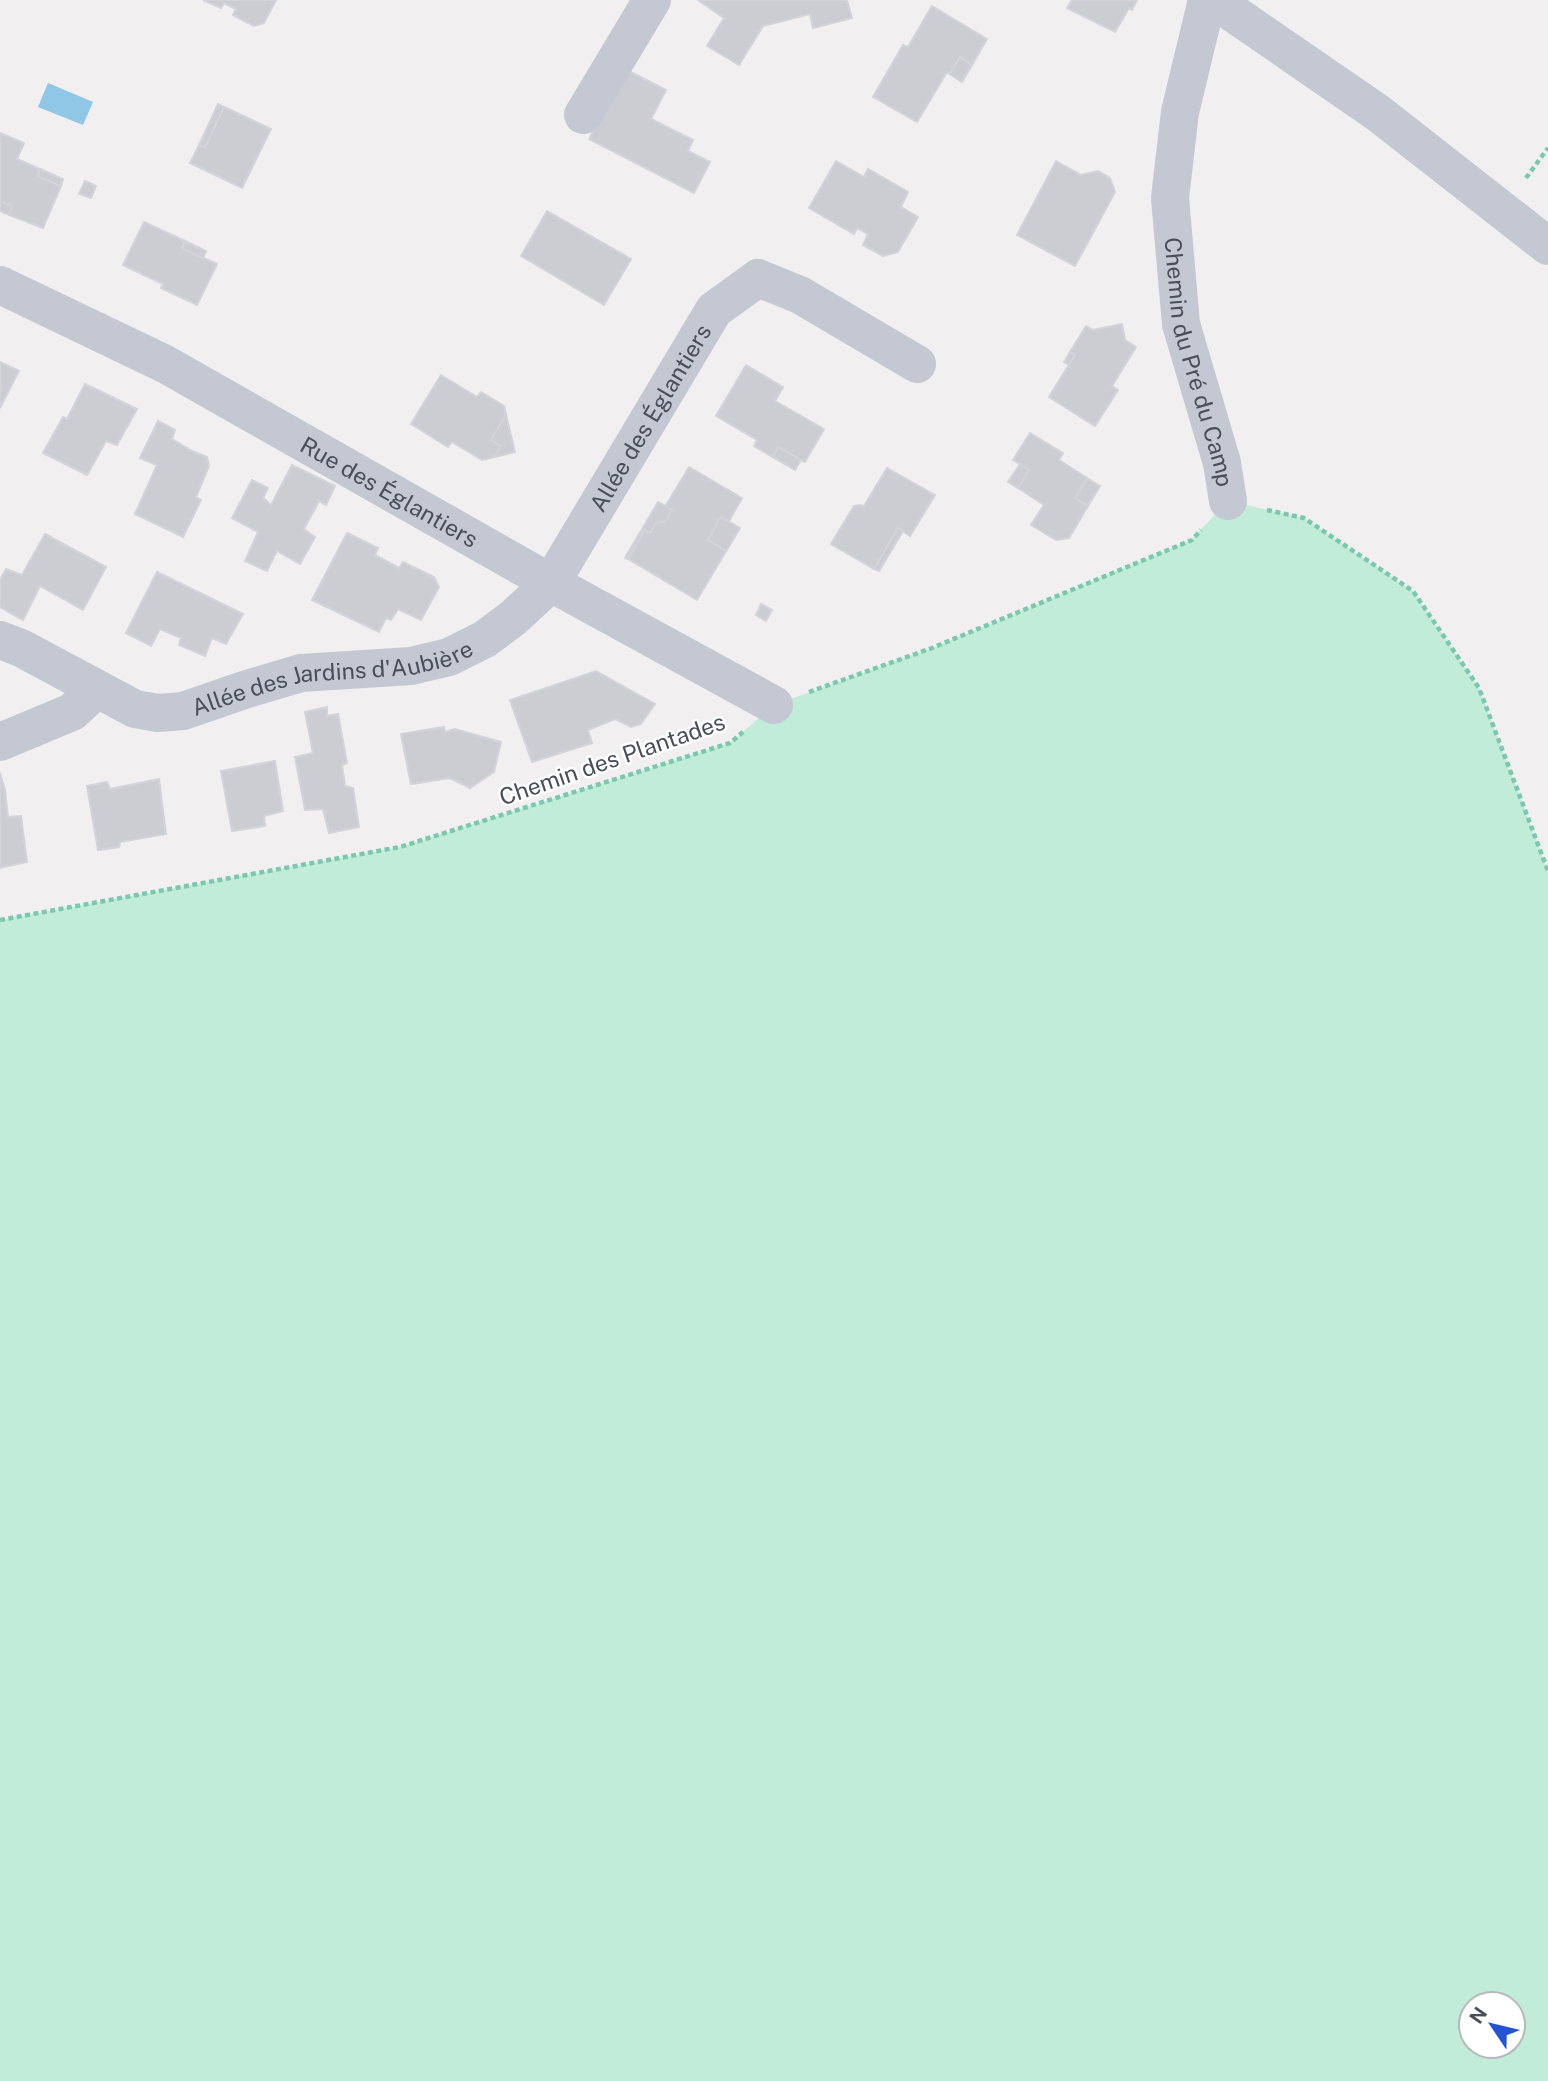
<svg xmlns="http://www.w3.org/2000/svg" width="1548" height="2081" viewBox="0 0 1548 2081" font-family="'Public Sans',sans-serif">
  <style>
    .green { fill: #c0ecd8; fill-rule: evenodd }
    .water { fill: #90c6e6 }
    .building { fill: #cccdd3; stroke: #d3d4da; stroke-width: 2 }
    .lines { fill: none; stroke-linecap: round; stroke-linejoin: round }
    .path { stroke: #7ac8af; stroke-width: 4.5; stroke-dasharray: 5 3.5; stroke-linecap: butt }
    .minor { stroke: #c3c8d3; stroke-width: 38 }
    .labels { text-anchor: middle; dominant-baseline: central; stroke-width: 5; stroke-linejoin: round; paint-order: stroke }
    .street-label { font-size: 23px; fill: #484f5b; stroke: #fff }
  </style>
  <rect width="100%" height="100%" fill="#f1efef"/>
  <path class="green" d="M1228,501L1304,518L1413,591L1479,688L1548,871V2081H0V920L400,847L730,743L774,705L932,648L1191,540ZM1471,2004H1513V2046H1471Z"/>
  <polygon class="water" points="48,83 93,102 83,125 38,107"/>
  <g class="building">
    <polygon points="203,0 276,0 264,23 254,26 233,15 236,9 224,3 221,8"/>
    <polygon points="698,0 847,0 852,18 813,28 810,14 763,26 739,65 707,46 724,18"/>
    <polygon points="1072,0 1137,0 1132,10 1129,8 1115,32 1067,8"/>
    <polygon points="932,6 987,39 972,65 960,57 950,74 947,72 917,122 873,97 903,45 908,47"/>
    <polygon points="960,57 972,65 962,82 950,74"/>
    <polygon points="625,69 666,90 651,119 693,140 688,151 710,162 694,193 589,139"/>
    <polygon points="218,104 224,107 205,148 199,145"/>
    <polygon points="224,107 271,129 242,188 190,163 199,145 205,148"/>
    <polygon points="0,133 24,143 17,159 40,169 37,176 61,186 43,228 9,215 12,206 0,201"/>
    <polygon points="836,161 864,177 868,169 908,192 901,207 918,217 898,252 883,256 863,245 868,234 857,228 854,234 809,208"/>
    <polygon points="1056,161 1081,175 1098,171 1110,178 1115,192 1075,266 1017,235"/>
    <polygon points="40,169 63,179 61,186 37,176"/>
    <polygon points="85,181 96,186 91,198 79,194"/>
    <polygon points="0,201 12,206 9,215 0,211"/>
    <polygon points="547,211 631,259 604,305 521,256"/>
    <polygon points="144,222 185,241 182,248 217,264 197,305 161,288 163,284 123,265"/>
    <polygon points="185,241 206,251 203,258 182,248"/>
    <polygon points="1122,324 1125,340 1136,347 1112,386 1118,390 1095,426 1049,397 1075,355 1070,352 1086,326 1093,330"/>
    <polygon points="1070,352 1075,355 1069,365 1064,362"/>
    <polygon points="0,362 19,371 0,408"/>
    <polygon points="746,365 783,387 775,401 824,429 805,462 778,447 773,457 754,446 757,440 716,416"/>
    <polygon points="441,375 477,397 481,392 504,406 506,415 491,440 501,446 495,457 482,460 452,442 448,447 411,424"/>
    <polygon points="85,384 137,409 117,445 106,441 87,475 43,453 63,417 67,419"/>
    <polygon points="506,415 515,452 495,457 501,446 491,440"/>
    <polygon points="158,421 175,430 172,439 192,451 207,457 209,466 196,497 201,500 183,537 135,514 157,465 140,458"/>
    <polygon points="1030,433 1063,453 1059,460 1087,478 1075,498 1088,506 1069,538 1056,540 1031,525 1044,505 1018,488 1029,470 1013,460"/>
    <polygon points="778,447 801,460 795,470 773,457"/>
    <polygon points="1020,464 1029,470 1018,488 1008,482"/>
    <polygon points="292,465 335,486 326,505 319,501 304,529 315,537 300,564 277,551 267,571 245,561 258,532 232,518 252,480 268,488 263,498 271,505"/>
    <polygon points="689,467 742,498 729,521 721,517 708,540 726,551 697,600 628,559 645,530 650,533 656,523 666,521 672,510 665,507"/>
    <polygon points="887,468 935,495 910,536 898,528 874,569 831,544 854,506 860,505 864,506"/>
    <polygon points="1087,478 1100,486 1088,506 1075,498"/>
    <polygon points="658,502 672,510 666,521 656,523 650,533 645,530 628,559 625,558"/>
    <polygon points="721,517 740,528 726,551 708,540"/>
    <polygon points="898,528 903,531 879,571 874,569"/>
    <polygon points="347,533 378,548 375,555 399,568 403,562 434,577 439,587 421,620 398,609 391,620 386,618 379,632 312,600"/>
    <polygon points="45,534 106,567 83,610 40,586 23,620 0,607 0,580 6,569 22,575"/>
    <polygon points="157,572 243,614 226,644 212,638 205,656 179,645 181,638 160,629 151,646 126,633"/>
    <polygon points="761,604 772,610 766,621 756,615"/>
    <polygon points="596,671 655,704 641,724 631,727 615,719 588,730 592,743 532,762 510,700"/>
    <polygon points="327,707 327,716 338,714 347,763 342,765 345,786 353,788 359,827 329,833 323,809 305,810 295,757 313,753 305,712"/>
    <polygon points="444,727 445,732 455,729 501,742 494,772 470,788 450,778 411,784 401,734"/>
    <polygon points="275,761 283,811 264,816 265,826 232,831 221,771"/>
    <polygon points="0,773 5,790 8,817 21,816 27,862 0,868"/>
    <polygon points="159,779 166,834 120,842 119,847 98,850 87,786 107,782 110,789"/>
  </g>
  <g class="lines">
    <g class="path">
      <polyline points="1526,178 1548,148"/>
      <polyline points="1267,510 1304,518 1413,591 1479,688 1548,871"/>
      <polyline points="809,692 932,648 1192,540 1201,530"/>
      <polyline points="0,920 400,847 730,743 743,732"/>
    </g>
    <g class="minor">
      <path id="s1" d="M1207,0L1180,112L1170,198L1181,324L1222,463L1228,501"/>
      <polyline points="1214,0 1378,113 1548,246"/>
      <polyline points="583,115 652,0"/>
      <path id="s2" d="M0,285L165,364L551,583L774,705"/>
      <path id="s3" d="M0,640L21,648L135,709L158,713L183,711L244,690L301,673L411,666L449,657L485,639L513,618L551,583L714,310L758,278L800,295L917,364"/>
      <polyline points="0,742 72,712 85,700 94,687"/>
    </g>
  </g>
  <g class="labels">
    <g class="street-label">
      <text stroke="none"><textPath href="#s1" startOffset="369">Chemin du Pré du Camp</textPath></text>
      <text stroke="none"><textPath href="#s3" startOffset="793">Allée des Églantiers</textPath></text>
      <text stroke="none"><textPath href="#s2" startOffset="441">Rue des Églantiers</textPath></text>
      <text stroke="none"><textPath href="#s3" startOffset="354">Allée des Jardins d'Aubière</textPath></text>
      <text transform="translate(612 759) rotate(-19)">Chemin des Plantades</text>
    </g>
  </g>
  <g transform="translate(1492 2025) rotate(305)"><circle r="33" fill="#ffffff" stroke="#b6b9bd" stroke-width="2"/>
  <path d="M0-5L12 26L0 18L-12 26Z" fill="#2454d5"/>
  <text y="-10" font-size="19" font-weight="bold" text-anchor="middle" fill="#484f5b">N</text>
  </g>
</svg>
